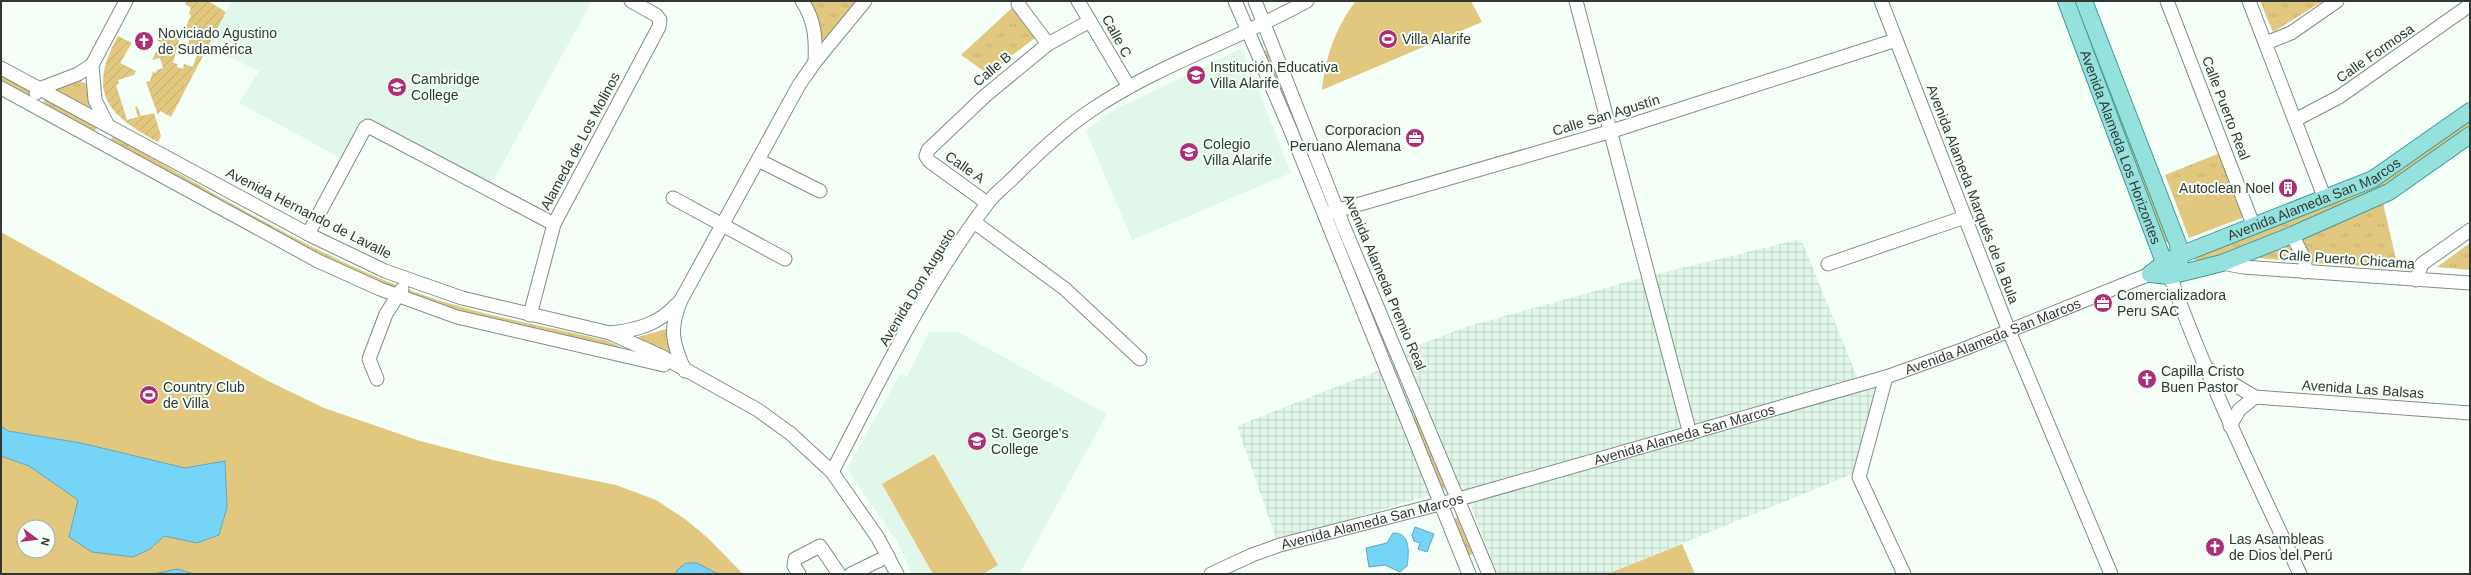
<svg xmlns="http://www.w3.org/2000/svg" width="2471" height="575" viewBox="0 0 2471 575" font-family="Arial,sans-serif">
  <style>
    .built { fill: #e1f7e9 }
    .industrial { fill: url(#industrial-grid) }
    .grass { fill: url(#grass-tufts) }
    .garden { fill: url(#garden-furrows) }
    .pitch { fill: #e2c87f; fill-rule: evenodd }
    .water { fill: #76d4f6; stroke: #62a5bc }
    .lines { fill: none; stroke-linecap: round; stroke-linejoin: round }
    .minor-casing { stroke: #818d85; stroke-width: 15 }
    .major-casing { stroke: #449894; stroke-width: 18 }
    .minor { stroke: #fff; stroke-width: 13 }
    .major { stroke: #94e1dd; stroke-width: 16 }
    .labels { text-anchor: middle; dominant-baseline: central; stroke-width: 4; stroke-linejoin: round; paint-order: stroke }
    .poi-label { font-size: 14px; fill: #323734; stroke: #f3fff7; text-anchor: start }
    .street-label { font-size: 14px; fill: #323734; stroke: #f3fff7 }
  </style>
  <defs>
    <pattern id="industrial-grid" width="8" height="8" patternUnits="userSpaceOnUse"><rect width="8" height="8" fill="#e1f7e9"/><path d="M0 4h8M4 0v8" fill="none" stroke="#c2d4c8"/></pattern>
    <pattern id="grass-tufts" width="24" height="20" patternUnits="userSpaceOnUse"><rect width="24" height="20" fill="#e2c87f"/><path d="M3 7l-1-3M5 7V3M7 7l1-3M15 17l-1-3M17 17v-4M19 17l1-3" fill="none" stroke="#c2ac6e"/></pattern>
    <pattern id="garden-furrows" width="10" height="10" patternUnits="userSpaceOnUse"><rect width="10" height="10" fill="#e2c87f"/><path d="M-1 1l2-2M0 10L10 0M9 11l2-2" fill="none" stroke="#c2ac6e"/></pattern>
  </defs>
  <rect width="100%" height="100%" fill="#f3fff7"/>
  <g class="built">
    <polygon points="232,1 592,1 488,190 369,127 350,163 239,103 259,71 207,47"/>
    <polygon points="1242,48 1291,173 1132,240 1086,131 1110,112"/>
    <polygon points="929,332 958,332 1107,414 1019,574 912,574 898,543 847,469 900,374 907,377"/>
  </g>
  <polygon class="industrial" points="1801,239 1857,377 1876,390 1852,474 1607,574 1497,574 1463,485 1277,541 1237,426 1405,360 1406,350 1466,327 1641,278"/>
  <g class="grass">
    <polygon points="806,1 861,1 822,47"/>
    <polygon points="2069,1 2080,1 2173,240 2164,243"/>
    <polygon points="2260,1 2323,1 2273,32"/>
    <polygon points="1013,7 1035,38 988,74 961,55"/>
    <polygon points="1266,50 1294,119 1289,121 1260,52"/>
    <polygon points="1,75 31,91 27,98 1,84"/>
    <polygon points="78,80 87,84 91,106 87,110 56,92 58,88"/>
    <polygon points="45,100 97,127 93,134 41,106"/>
    <polygon points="2470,117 2470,128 2385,186 2224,254 2198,262 2193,258 2327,199"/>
    <path d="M113,136C215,193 330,266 441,301C495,318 553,328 608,341L629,351L450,310L328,262L109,144Z"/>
    <polygon points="2220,153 2230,183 2176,204 2165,175"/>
    <polygon points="2383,203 2398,268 2313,263 2301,237"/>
    <polygon points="1341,232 1385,343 1379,346 1335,235"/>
    <polygon points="2289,243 2299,262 2249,257"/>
    <polygon points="2470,243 2470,270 2437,267"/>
    <polygon points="666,329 668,331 673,361 635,338"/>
    <polygon points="1417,416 1446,487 1440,489 1410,419"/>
    <polygon points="1458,517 1473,554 1466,557 1451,520"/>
  </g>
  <g class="garden">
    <polygon points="186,1 208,1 226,12 171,117 160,111 158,115 146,82 150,81 153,72 156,73 157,70 163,68 160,58 152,60 161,43 157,40 163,28 179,40 173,63 178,64 177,67 183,69 184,64 193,67 197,54 185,53 191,35 184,32 191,15 189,14 191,8 185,4"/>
    <path d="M118,36L132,43L120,63L136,71L134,75L118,80L119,84L116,85L127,120L138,117L135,107L137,106L141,116L154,113L161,136L158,142C106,114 87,92 118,36Z"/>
  </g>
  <g class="pitch">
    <path d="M1356,1H1471L1482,22L1322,90C1325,58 1336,26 1356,1Z"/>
    <polygon points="2230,183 2244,217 2189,238 2176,204"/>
    <path d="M1,232L268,381L324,408L420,441L497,461L616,485L656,500L685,519L708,538L743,574H1ZM24,527H48V551H24Z"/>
    <polygon points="934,454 998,565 983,574 933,574 882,484"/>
    <polygon points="1682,544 1695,574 1607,574"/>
  </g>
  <g class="water">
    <polygon points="1,426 8,431 81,443 185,468 225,461 227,507 219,535 197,543 164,536 150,549 133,557 92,552 69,537 78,500 29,466 1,456"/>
    <polygon points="1415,527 1434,534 1427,552 1418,549 1420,543 1414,541 1412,535"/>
    <path d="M1393,533C1411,532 1409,554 1407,566L1400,572L1385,565L1369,567L1366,548L1387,543Z"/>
    <polygon points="686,563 697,563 718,574 676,574 677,570"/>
    <polygon points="177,569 194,574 153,574"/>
  </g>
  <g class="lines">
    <g class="minor-casing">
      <g id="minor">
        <path d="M802,1C815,20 816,39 815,62"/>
        <polyline points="1078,1 1129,87"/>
        <polyline points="1235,1 1290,129 1469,574"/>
        <polyline points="1255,1 1343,225 1489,574"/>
        <polyline points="1576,1 1690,434"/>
        <polyline points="1881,1 2009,331 2111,574"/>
        <polyline points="2167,1 2254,227"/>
        <polyline points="2249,1 2325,199"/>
        <polyline points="1018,4 1048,44"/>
        <polyline points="2266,43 2291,33 2337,1"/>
        <polyline points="1,68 312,236 385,271 462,298 610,333 661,356 758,410 791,434 832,472 878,538 897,574"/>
        <polyline points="1,88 318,261 380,289 457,317 664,365"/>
        <polyline points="36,93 39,89 78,74 92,65"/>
        <polyline points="2295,120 2339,97 2470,5"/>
        <polyline points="107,124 95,100 92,65 126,1"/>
        <polyline points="758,160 820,191"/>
        <polyline points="673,198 785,259"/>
        <polyline points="987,203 929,161 926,156 928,150 986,95 1048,44 1090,21"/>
        <polyline points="1329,213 1612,131 1896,40"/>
        <polyline points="974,222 1065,289 1140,359"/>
        <polyline points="308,234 365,128 368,126 554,224"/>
        <polyline points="2292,235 2305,260 2305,272"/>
        <polyline points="2222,263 2243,267 2470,283"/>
        <polyline points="1828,264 1965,217"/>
        <path d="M2170,276C2207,379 2254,476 2300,574"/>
        <polyline points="2416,280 2422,264 2470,230"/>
        <polyline points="530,315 554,224 659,27 660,20 656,15 631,1"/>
        <path d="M611,333C637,330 659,324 677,304"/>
        <polyline points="2203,366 2255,397 2470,413"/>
        <path d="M685,371C672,342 669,329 681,300L799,85L815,62L865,1"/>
        <polyline points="1886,377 1859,477 1904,574"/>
        <polyline points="377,379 369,359 386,314 402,289"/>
        <polyline points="2230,426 2239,410 2255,397"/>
        <path d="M832,472C879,382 925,285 987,204C994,194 1005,186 1014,177C1038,153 1064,128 1093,109C1160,64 1237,40 1307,1"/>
        <polyline points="799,574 794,566 795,559 820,546 839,574"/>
        <polyline points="851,574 888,556"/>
        <path id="s1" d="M1211,574L1252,555L1280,545L1459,499L1886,377L1964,349L2150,274"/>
      </g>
    </g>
    <g class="major-casing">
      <g id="major">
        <path id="s2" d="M2066,1L2168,273"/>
        <polyline points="2084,1 2178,244 2180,266"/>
        <path id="s3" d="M2150,274L2165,262L2180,255L2373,179L2470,111"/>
        <polyline points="2150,274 2170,276 2222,263 2292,235 2389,192 2470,135"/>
      </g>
    </g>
    <use href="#minor" class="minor"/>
    <use href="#major" class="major"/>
  </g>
  <defs>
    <g id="stadium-disc" transform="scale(1)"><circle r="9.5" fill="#af2c76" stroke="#f3fff7"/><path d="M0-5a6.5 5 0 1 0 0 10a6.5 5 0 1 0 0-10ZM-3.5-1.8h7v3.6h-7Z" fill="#fff"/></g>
    <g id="church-disc" transform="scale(1)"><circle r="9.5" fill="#af2c76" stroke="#f3fff7"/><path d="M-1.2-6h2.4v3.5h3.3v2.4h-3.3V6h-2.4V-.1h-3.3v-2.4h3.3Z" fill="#fff"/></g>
    <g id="school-disc" transform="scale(1)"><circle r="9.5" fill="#af2c76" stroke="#f3fff7"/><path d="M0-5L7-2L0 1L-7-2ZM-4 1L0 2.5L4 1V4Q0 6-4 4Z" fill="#fff"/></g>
    <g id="office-disc" transform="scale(1)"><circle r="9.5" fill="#af2c76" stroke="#f3fff7"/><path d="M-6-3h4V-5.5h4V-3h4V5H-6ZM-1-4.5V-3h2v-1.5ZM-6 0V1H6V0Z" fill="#fff"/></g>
    <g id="building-disc" transform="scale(1)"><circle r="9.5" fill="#af2c76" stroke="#f3fff7"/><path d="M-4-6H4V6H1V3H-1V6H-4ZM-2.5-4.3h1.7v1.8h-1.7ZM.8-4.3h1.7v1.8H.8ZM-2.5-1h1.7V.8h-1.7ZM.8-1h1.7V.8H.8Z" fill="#fff"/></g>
  </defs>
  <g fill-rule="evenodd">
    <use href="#stadium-disc" x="1388" y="39"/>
    <use href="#church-disc" x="144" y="41"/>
    <use href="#school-disc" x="1196" y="75"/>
    <use href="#school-disc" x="397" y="87"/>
    <use href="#office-disc" x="1415" y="138"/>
    <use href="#school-disc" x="1189" y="152"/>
    <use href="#building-disc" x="2288" y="188"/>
    <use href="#office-disc" x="2103" y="303"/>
    <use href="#church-disc" x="2147" y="379"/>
    <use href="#stadium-disc" x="149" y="395"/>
    <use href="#school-disc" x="977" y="441"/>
    <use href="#church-disc" x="2215" y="547"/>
  </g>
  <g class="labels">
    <g class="poi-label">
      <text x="158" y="33">Noviciado Agustino<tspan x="158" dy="16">de Sudamérica</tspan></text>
      <text x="1402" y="39">Villa Alarife</text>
      <text x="1210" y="67">Institución Educativa<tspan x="1210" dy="16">Villa Alarife</tspan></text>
      <text x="411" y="79">Cambridge<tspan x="411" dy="16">College</tspan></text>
      <text x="1401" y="130" text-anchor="end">Corporacion<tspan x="1401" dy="16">Peruano Alemana</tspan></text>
      <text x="1203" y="144">Colegio<tspan x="1203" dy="16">Villa Alarife</tspan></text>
      <text x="2274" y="188" text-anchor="end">Autoclean Noel</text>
      <text x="2117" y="295">Comercializadora<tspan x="2117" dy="16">Peru SAC</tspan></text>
      <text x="2161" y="371">Capilla Cristo<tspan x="2161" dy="16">Buen Pastor</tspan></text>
      <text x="163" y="387">Country Club<tspan x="163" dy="16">de Villa</tspan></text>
      <text x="991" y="433">St. George's<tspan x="991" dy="16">College</tspan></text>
      <text x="2229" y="539">Las Asambleas<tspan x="2229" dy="16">de Dios del Perú</tspan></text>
    </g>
    <g class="street-label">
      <text transform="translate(1117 36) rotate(61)">Calle C</text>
      <text transform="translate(2375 53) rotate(-35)">Calle Formosa</text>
      <text transform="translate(992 69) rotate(-40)">Calle B</text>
      <text transform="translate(2226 108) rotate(69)">Calle Puerto Real</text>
      <text transform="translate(1606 115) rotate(-17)">Calle San Agustín</text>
      <text transform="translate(580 141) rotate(-62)">Alameda de Los Molinos</text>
      <text stroke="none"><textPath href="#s2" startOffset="156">Avenida Alameda Los Horizontes</textPath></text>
      <text transform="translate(965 167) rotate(35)">Calle A</text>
      <text transform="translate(1973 194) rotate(69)">Avenida Alameda Marqués de la Bula</text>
      <text stroke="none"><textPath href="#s3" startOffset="181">Avenida Alameda San Marcos</textPath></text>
      <text transform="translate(309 213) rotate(27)">Avenida Hernando de Lavalle</text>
      <text transform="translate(2347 259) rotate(4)">Calle Puerto Chicama</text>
      <text transform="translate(1385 282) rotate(67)">Avenida Alameda Premio Real</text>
      <text transform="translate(917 287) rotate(-59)">Avenida Don Augusto</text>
      <text stroke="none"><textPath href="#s1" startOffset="818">Avenida Alameda San Marcos</textPath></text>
      <text transform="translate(2363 389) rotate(4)">Avenida Las Balsas</text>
      <text stroke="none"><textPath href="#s1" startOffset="494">Avenida Alameda San Marcos</textPath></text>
      <text stroke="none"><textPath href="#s1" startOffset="170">Avenida Alameda San Marcos</textPath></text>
    </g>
  </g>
  <rect width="2471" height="575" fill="none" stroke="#323734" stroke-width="4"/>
  <g transform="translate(36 539) rotate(105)"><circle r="19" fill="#f3fff7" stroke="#a6afa9"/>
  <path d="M0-3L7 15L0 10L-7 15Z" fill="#af2c76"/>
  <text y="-6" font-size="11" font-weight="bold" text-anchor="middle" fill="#323734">N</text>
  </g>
</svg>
